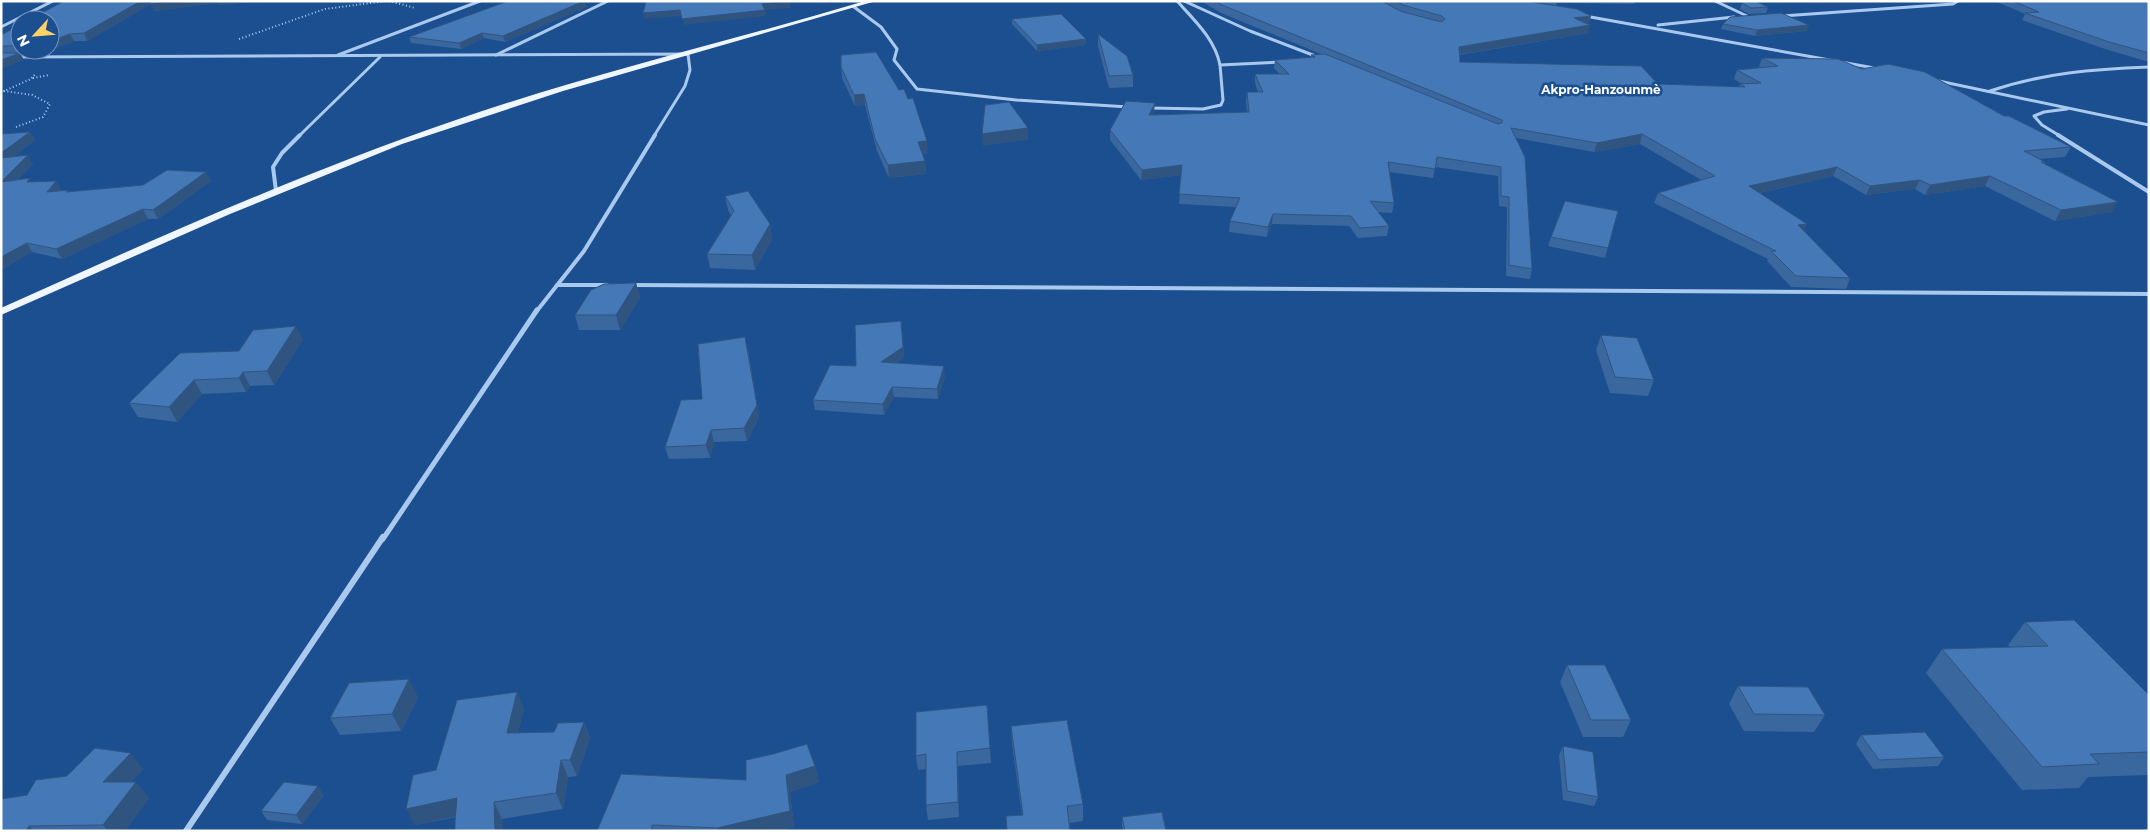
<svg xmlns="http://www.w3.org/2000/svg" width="2150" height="832" viewBox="0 0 2150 832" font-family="Montserrat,sans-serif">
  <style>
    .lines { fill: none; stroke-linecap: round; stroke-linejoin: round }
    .path { stroke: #a9c9ee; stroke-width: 2; stroke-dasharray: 1 2.5; stroke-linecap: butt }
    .street-far3 { stroke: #a9c9ee; stroke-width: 3 }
    .street-far2 { stroke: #a9c9ee; stroke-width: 4 }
    .street-far1 { stroke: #a9c9ee; stroke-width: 5 }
    .street { stroke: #a9c9ee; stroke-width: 6 }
    .primary { fill: #f0f6ff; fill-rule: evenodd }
    .wall { fill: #3a679d }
    .shaded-wall { fill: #305480 }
    .building { fill: #4478b7; stroke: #305480 }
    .labels { text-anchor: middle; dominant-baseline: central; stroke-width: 5; stroke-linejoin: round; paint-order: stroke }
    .far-quarter-label { font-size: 12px; font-weight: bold; fill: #fff; stroke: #1b4f8f }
  </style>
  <rect width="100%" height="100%" fill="#1b4f8f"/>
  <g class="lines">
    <g class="path">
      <polyline points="389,1 415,8"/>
      <polyline points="239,39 325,9 386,1"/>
      <polyline points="33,78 49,75"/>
      <polyline points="16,127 43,117 50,104 32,95 4,91 31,79 36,73"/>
    </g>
    <g class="street-far3">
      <path d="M1177,1C1194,20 1215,39 1220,65"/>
      <polyline points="1184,1 1250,31 1318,57"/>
      <polyline points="1715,1 1747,16"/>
      <polyline points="854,7 881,27 897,49 894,60 917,89 1016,100 1129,107"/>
      <polyline points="1585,16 1880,69"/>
      <polyline points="1782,16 1953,4 1958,1"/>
      <polyline points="1658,25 1734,17"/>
      <polyline points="1,27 53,1"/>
      <polyline points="338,55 480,1"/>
      <polyline points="496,55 608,1"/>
      <polyline points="16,57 688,54 690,70 685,86 654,136"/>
      <polyline points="1934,80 2149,125"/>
      <path d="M1990,91C2042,73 2095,69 2149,67"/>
      <polyline points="1150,108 1203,109 1221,105 1223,100 1220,65 1282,62"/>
      <polyline points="299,136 380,57"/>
      <polyline points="2060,136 2042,125 2034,116 2044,112 2067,109"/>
    </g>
    <g class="street-far2">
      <polyline points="2058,135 2149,192"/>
      <polyline points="276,191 273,167 282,153 300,135"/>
      <polyline points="557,285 607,285"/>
      <polyline points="630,285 2149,294"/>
      <polyline points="536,312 584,251 655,135"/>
    </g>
    <polyline class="street-far1" points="383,539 537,310"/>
    <polyline class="street" points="186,831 383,537"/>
    <path class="primary" d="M865,1H876L563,91L402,144L230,214L1,315V308C150,241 299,174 453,121C588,74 728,42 865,1Z"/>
  </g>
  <g class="wall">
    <polygon points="64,1 263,1 218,5 217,3 154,11 151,4 87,41 74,41 42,53 20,54 24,60 1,60 1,35 20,25 20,50 50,50"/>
    <polygon points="584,1 586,7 505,42 484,38 461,49 411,43 409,37"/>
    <polygon points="1201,1 1635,1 1634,4 1557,3 1556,6 1588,24 1588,33 1460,55 1460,62 1658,84 1739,87 1740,84 1742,84 1734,79 1737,70 1761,68 1759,67 1762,58 1862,69 2004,116 2071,147 2065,157 2039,159 2045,162 2044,164 2112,212 2055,221 1985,186 1925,195 1915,189 1866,195 1833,176 1759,193 1804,231 1850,278 1846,289 1791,287 1767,261 1768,259 1654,203 1658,193 1701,180 1640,144 1594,152 1516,138 1532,269 1530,279 1506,276 1507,207 1499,206 1498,176 1435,167 1433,178 1389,172 1394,203 1392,213 1378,212 1389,226 1387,236 1358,238 1349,226 1272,224 1267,237 1229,232 1230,221 1236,207 1179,204 1181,175 1141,180 1110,140 1110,130 1154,112 1153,115 1247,112 1246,101 1247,92 1258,92 1255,83 1255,74 1280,74 1274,68 1275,60 1311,57 1311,55 1321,54 1221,13"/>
    <polygon points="1997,1 2149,1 2149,62 2105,49 2022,20 2025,14 1997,2"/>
    <polygon points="1742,3 1768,7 1766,13 1749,14 1740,9"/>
    <polygon points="1012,19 1086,39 1085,45 1037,51 1012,24"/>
    <polygon points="1723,24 1807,31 1755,36 1721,29"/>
    <polygon points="1098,34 1133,75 1133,87 1109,88 1098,46"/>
    <polygon points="841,67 928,153 922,154 925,161 926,174 889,178 877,151 865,105 855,106 842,78"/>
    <polygon points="30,132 35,140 13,157 33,164 17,180 33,182 56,181 61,190 60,191 68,190 69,192 143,185 206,172 211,181 158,219 148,219 62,259 32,252 1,270 1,134"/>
    <polygon points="725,196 770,224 772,239 755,270 710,268 707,254 731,215 728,210"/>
    <polygon points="1618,211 1605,258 1548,246 1551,237"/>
    <polygon points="636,283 640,298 620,330 579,330 575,315"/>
    <polygon points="902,331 904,357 896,363 945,376 938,399 894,397 884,415 815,410 813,400"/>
    <polygon points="1601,335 1654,380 1648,396 1610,393 1596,350"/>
    <polygon points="303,339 274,385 250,386 246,392 202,394 177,422 138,417 129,403 239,351"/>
    <polygon points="748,349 759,417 747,441 714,442 710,458 669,459 665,447 702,399"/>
    <polygon points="2025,622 2149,695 2149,775 2088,777 2079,788 2022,790 1926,673 1942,649 2010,647 2008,645"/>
    <polygon points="1567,665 1631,720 1623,737 1583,737 1560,682"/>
    <polygon points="1738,686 1825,715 1814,732 1744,731 1729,704"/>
    <polygon points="418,697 401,731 340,735 330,718"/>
    <polygon points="987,705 991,763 958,766 959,817 928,820 926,805 926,769 918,770 916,756"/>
    <polygon points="524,708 518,733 554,732 584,722 590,738 577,776 568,777 563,809 502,819 456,817 415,825 436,770"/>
    <polygon points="1011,726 1083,804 1083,821 1069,823 1022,815 1012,744"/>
    <polygon points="1861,735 1944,757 1938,766 1873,769 1856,744"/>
    <polygon points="1563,746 1598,797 1594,806 1563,800 1559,755"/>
    <polygon points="815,766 819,782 790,792 794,827 778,831 597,831 746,780"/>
    <polygon points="143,769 131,782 149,798 125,831 1,831 27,795"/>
    <polygon points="324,795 302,824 267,820 261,811"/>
    <polygon points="1122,817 1166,831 1123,831 1122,826"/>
  </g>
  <g class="shaded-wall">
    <polygon points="141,1 263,1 218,5 217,3 154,11 151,4 87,41 84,33"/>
    <polygon points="584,1 586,7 505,42 503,36"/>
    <polygon points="790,1 790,8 763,10 762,4"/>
    <polygon points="680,10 681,16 645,19 643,13"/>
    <polygon points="765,10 766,16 684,25 682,19"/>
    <polygon points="1591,16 1589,24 1574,18"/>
    <polygon points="1590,25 1588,33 1457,55 1459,47"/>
    <polygon points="1809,25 1807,31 1755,36 1757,30"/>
    <polygon points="482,33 484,38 461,49 459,43"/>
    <polygon points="70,34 74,41 42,53 40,50 50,50 50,41"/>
    <polygon points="1086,39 1085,45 1037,51 1037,45"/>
    <polygon points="20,53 24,60 1,69 1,60"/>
    <polygon points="864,94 865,105 855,106 854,95"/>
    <polygon points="1155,103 1154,112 1149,124 1149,115"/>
    <polygon points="1028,128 1028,140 983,146 982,134"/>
    <polygon points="30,132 35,140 1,166 1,153"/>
    <polygon points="1642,134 1640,144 1594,152 1597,143"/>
    <polygon points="927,141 928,153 919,154 918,142"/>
    <polygon points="28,155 33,164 6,191 1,182"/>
    <polygon points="925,161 926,174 889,178 888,165"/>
    <polygon points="1182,165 1181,175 1141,180 1142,170"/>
    <polygon points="1837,167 1833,176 1745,196 1749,186"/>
    <polygon points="206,172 211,181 158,219 153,210"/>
    <polygon points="1990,176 1985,186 1925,195 1930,185"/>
    <polygon points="30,178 35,187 27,182"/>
    <polygon points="1920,180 1915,189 1866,195 1870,186"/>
    <polygon points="56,181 61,190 52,201 47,192"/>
    <polygon points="2118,202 2112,212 2055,221 2061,210"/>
    <polygon points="143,209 148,219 62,259 56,249"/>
    <polygon points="1273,214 1272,224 1267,237 1268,227"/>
    <polygon points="770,224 772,239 755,270 752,255"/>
    <polygon points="1807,224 1803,234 1798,225"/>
    <polygon points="27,243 32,252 1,270 1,257"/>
    <polygon points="636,283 640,298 620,330 616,315"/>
    <polygon points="901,321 904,357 882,372 881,362"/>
    <polygon points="296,326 303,339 274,385 267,371"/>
    <polygon points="745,337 759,417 747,441 744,428"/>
    <polygon points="944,366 945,376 938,399 937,389"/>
    <polygon points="243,372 250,386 246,392 239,378"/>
    <polygon points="194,380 202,394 177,422 169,407"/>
    <polygon points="892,387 894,397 884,415 883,404"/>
    <polygon points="711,430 714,442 710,458 706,445"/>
    <polygon points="409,679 418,697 401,731 392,714"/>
    <polygon points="517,692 524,708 514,750 507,733"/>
    <polygon points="584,722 590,738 577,776 570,760"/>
    <polygon points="957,752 958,766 959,817 958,802"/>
    <polygon points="131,753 143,769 116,798 103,782"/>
    <polygon points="561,760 568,777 563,809 556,793"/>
    <polygon points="815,766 819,782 790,792 794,827 778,831 718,831 717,828 786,775"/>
    <polygon points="136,782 149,798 125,831 108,831 103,825"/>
    <polygon points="318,786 324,795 302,824 296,815"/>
    <polygon points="457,798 466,814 415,825 406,809"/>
    <polygon points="494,802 502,819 503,831 495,831"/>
    <polygon points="29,826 34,831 26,831"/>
  </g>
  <g class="building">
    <polygon points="64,1 141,1 84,33 70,34 50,41 50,20 29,20"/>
    <polygon points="151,1 174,1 150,4"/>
    <polygon points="508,1 584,1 503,36 482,33 459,43 409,37"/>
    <polygon points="646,1 790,1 762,4 765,10 682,19 680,10 643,13"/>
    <polygon points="1216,1 1382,1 1400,11 1441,22 1445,19 1442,16 1403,5 1396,1 1526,1 1577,9 1591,16 1574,18 1590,25 1459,47 1460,62 1641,66 1658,84 1745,87 1740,84 1761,83 1737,70 1778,66 1762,58 1838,59 1862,69 1888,64 1925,72 2004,116 2009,116 2071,147 2024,151 2045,162 2041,162 2118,202 2061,210 1990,176 1930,185 1920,180 1870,186 1837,167 1749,186 1807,224 1798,225 1850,278 1796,276 1771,251 1776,251 1658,193 1715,176 1642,134 1597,143 1511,128 1525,157 1532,269 1509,265 1509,197 1501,196 1501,167 1437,157 1435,169 1388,162 1394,203 1370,201 1389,226 1360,228 1351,216 1273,214 1268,227 1230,221 1240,198 1179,194 1182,165 1142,170 1110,130 1126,101 1155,103 1149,115 1249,112 1247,92 1263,92 1255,74 1289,74 1275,60 1315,57 1311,55 1325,54 1498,124 1502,123 1502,120 1222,5"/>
    <polygon points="1744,1 1755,1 1768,7 1751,8 1742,3"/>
    <polygon points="2013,1 2149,1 2149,53 2109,42 2025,13 2039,12"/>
    <polygon points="1781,13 1809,25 1757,30 1723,24 1730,17"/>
    <polygon points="1061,14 1086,39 1037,45 1012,19"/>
    <polygon points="20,25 20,46 1,46 1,35"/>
    <polygon points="1098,34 1127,56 1133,75 1109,76"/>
    <polygon points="876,52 899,90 904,89 908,99 913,98 927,141 918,142 925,161 888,165 875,139 864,94 854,95 841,67 841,55"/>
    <polygon points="1,53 20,53 1,60"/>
    <polygon points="1009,102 1028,128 982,134 985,105"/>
    <polygon points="30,132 1,153 1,134"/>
    <polygon points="28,155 1,182 1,158"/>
    <polygon points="167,170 206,172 153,210 143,209 56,249 27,243 1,257 1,182 30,178 27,182 56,181 47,192 68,190 66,192 143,185"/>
    <polygon points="748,191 770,224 752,255 707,254 734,211 725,196"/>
    <polygon points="1565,201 1618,211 1608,248 1551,237"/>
    <polygon points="636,283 616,315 575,315 591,290 604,284"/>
    <polygon points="901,321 903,347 881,362 944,366 937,389 892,387 883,404 813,400 830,365 856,366 855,325"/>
    <polygon points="296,326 267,371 243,372 239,378 194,380 169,407 129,403 180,353 239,351 253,330"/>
    <polygon points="1601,335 1637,338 1654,380 1615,377"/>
    <polygon points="745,337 757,405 744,428 711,430 706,445 665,447 681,400 702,399 698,344"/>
    <polygon points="2074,620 2149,695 2149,752 2090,754 2099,764 2042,767 1942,649 2048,646 2025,622"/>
    <polygon points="1567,665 1605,665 1631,720 1591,720"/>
    <polygon points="409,679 392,714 330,718 349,683"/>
    <polygon points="1738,686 1808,687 1825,715 1754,714"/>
    <polygon points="517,692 507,733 554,732 558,723 584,722 570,760 561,760 556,793 494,802 495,831 455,831 455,821 457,798 406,809 413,775 436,770 457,700"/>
    <polygon points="987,705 990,748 957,752 958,802 926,805 926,754 916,756 916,712"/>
    <polygon points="1067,720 1083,804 1067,806 1070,831 1007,831 1006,816 1023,815 1011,726"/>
    <polygon points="1925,732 1944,757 1879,760 1861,735"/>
    <polygon points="807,744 815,766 786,775 790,811 717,828 652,825 652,831 597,831 621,774 746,780 746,760 773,754"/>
    <polygon points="1563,746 1593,752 1598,797 1567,791"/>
    <polygon points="95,748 131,753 103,782 136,782 103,825 29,826 26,831 1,831 1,799 27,795 36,780 67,776"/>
    <polygon points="284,782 318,786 296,815 261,811"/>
    <polygon points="1162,812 1166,831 1125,831 1122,817"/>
  </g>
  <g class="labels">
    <g class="far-quarter-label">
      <text x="1601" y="89">Akpro-Hanzounmè</text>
    </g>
  </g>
  <rect width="2150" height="832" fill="none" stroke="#ffffff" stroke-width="5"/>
  <g transform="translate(35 35) rotate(244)"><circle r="24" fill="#1b4f8f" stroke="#7695bc"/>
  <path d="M0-4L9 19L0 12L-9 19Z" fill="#ffd166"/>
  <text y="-8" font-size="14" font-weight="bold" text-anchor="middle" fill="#ffffff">N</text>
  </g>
</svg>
